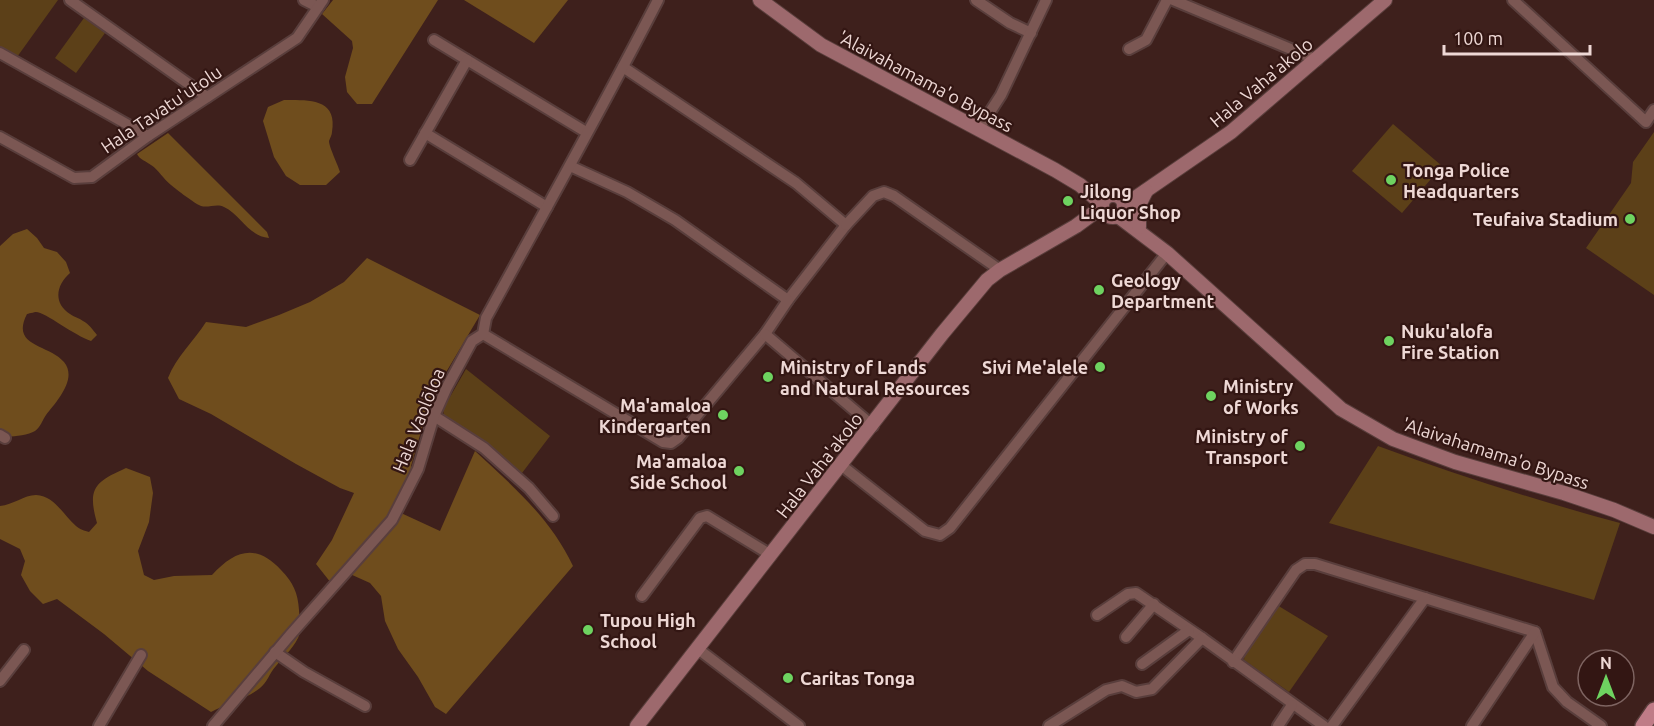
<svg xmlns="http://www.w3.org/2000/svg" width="1654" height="726" viewBox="0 0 1654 726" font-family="Ubuntu,sans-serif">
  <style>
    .green { fill: #5c4018 }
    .forest { fill: #6f4d1d }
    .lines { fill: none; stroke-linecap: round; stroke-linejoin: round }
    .street-casing { stroke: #593e3c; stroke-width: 14 }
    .secondary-casing { stroke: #593e3c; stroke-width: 16 }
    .primary-casing { stroke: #593e3c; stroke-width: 18 }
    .street { stroke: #7b5753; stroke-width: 10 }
    .secondary { stroke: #9d696d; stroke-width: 14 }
    .primary { stroke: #bf7c87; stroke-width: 15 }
    .poi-dot { fill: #6ed360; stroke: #331613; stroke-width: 2 }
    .labels { text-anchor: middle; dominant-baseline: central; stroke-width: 4.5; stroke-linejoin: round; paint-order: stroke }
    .street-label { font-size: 18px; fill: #eed8d5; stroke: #331613 }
    .poi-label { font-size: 18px; font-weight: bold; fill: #eed8d5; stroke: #331613; text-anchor: start }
  </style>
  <rect width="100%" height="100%" fill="#3e201c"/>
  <g class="green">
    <polygon points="0,0 58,0 17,57 0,48"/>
    <polygon points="84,18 105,33 76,73 55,58"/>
    <polygon points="1393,124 1442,166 1402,213 1352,171"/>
    <polygon points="1654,132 1654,295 1586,248 1631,183 1633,162"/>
    <polygon points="466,369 550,436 522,473 490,446 444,416 443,409"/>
    <path d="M1378,446C1457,475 1538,501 1620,523L1594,600L1329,523Z"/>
    <polygon points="1277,605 1328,636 1289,692 1244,660 1245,652"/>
  </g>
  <g class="forest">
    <polygon points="333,0 438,0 372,104 357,104 347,92 345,77 353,48 352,41 322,14"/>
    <polygon points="464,0 568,0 534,43"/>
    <path d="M284,100C308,100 338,98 332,132C332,135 330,138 329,141C329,147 338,165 340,172L326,185H300L286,176L274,157L263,121L268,107Z"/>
    <path d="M168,133L267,232L269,238C248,236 241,215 224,207C217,203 209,208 201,206C194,203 177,190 171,185C163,179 159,170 151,165C146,161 140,160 137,154Z"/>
    <path d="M27,229L37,238L44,248L57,252L66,262L70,273C56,285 53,303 70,314C74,317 79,318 83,321C89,324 93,330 97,335L91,341C75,336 45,312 36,312C35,312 27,314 27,314C10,347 49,344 64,362C78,379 56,402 46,415C43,419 40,428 35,431C29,435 15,436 8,437L0,432V246L13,234Z"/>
    <path d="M367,258L480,315L439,384L427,411L411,466L418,476L401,513L440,531L475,451C513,486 551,519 573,566L446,714L435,707L418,677L398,649L385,621L381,596L370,583L350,574L331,583L316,564L332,540L354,493L340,488L296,464L211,414L179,399L168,378C176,357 194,341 206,322L246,327L279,315L310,302L344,282Z"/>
    <path d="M126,468L150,477L153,493L149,522L138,551L144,575L154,580L174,576L212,575C235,550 256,543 281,570C293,582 298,593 299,610C299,617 302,627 300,633C296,646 284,656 276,666C270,672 267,683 260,688C246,699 227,703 211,712L148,671L104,634L57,599L43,604L30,591L21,575L25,561L20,549L0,539V506C13,505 24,495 36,495C55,496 63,515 76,526C79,529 85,531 89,532L97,523C87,488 95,482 126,468Z"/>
  </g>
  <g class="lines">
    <g class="street-casing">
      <g id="street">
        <polyline points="70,0 207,97"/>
        <polyline points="304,0 318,7"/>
        <polyline points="976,0 1010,23 1031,33"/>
        <polyline points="1173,0 1317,60"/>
        <polyline points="1513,0 1646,122 1654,110"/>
        <polyline points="434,40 586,132"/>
        <polyline points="1129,49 1146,40 1167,0"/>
        <polyline points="0,53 148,136"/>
        <polyline points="623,67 796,183 846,225 788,300"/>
        <polyline points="979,129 1001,95 1046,0"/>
        <polyline points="425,133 547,207"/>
        <polyline points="0,137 74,178 92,177 148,136 297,38 323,0"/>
        <polyline points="410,160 467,60"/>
        <polyline points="846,225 873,196 884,192 894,196 1000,270"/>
        <polyline points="483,334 663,442 671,443 678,438 765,334 788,300 675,220 627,192 570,166"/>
        <polyline points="765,334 873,426"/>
        <polyline points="434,416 484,448 529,488 553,516"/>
        <polyline points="0,435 5,438"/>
        <polyline points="841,465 925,531 940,535 950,528 1167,253"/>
        <polyline points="642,596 700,518 707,516 771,555"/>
        <polyline points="1097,615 1128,594 1136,593 1202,638"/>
        <polyline points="1126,637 1154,604"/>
        <polyline points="698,649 799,726"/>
        <polyline points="275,652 304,672 365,706"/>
        <polyline points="1233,662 1296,570 1305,564 1315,564 1535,632 1553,687 1567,702 1601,726"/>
        <polyline points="1142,664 1189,630"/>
        <polyline points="0,681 24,650"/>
        <polyline points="99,726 141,655"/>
        <path d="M213,726L291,634L392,520L418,469L434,416L447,387L472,341L483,334L486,318C544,212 603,107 658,0"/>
        <polyline points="1049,726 1106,690 1122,686 1136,692 1152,689 1202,638 1324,726"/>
        <polyline points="1278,726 1292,705"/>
        <polyline points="1332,726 1425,598"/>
        <polyline points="1472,726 1535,632"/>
      </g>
    </g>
    <g class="secondary-casing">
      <g id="secondary">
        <polyline points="760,0 821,45 1055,170 1080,185 1102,204"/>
        <circle cx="1113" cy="206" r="11"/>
        <polyline points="1125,205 1231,132 1385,0"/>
        <polyline points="1118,216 1167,253 1341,409 1393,439 1455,462 1564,493 1614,510 1654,527"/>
        <polyline points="1139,227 1139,205 1146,191"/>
        <polyline points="637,726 942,334 987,280 1000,270 1076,226 1102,207"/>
      </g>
    </g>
    <g class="primary-casing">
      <polyline id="primary" points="1643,726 1654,710"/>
    </g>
    <use href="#street" class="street"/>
    <use href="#secondary" class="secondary"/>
    <use href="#primary" class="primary"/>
  </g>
  <g class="poi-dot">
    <circle cx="1391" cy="180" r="6"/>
    <circle cx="1068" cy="201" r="6"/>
    <circle cx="1630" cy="219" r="6"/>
    <circle cx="1099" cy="290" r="6"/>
    <circle cx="1389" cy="341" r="6"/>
    <circle cx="1100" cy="367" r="6"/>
    <circle cx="768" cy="377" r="6"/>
    <circle cx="1211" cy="396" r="6"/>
    <circle cx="723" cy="415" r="6"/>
    <circle cx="1300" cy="446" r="6"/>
    <circle cx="739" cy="471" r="6"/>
    <circle cx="588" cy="630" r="6"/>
    <circle cx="788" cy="678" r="6"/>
  </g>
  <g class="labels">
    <g class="street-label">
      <text transform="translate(926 81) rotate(28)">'Alaivahamama'o Bypass</text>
      <text transform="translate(1261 82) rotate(-40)">Hala Vaha'akolo</text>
      <text transform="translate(161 109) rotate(-34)">Hala Tavatu'utolu</text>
      <text transform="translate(418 420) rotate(-68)">Hala Vaolōloa</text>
      <text transform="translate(1496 453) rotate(18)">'Alaivahamama'o Bypass</text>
      <text transform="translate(819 465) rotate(-52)">Hala Vaha'akolo</text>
    </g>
    <g class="poi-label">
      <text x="1403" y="170">Tonga Police<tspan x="1403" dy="21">Headquarters</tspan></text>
      <text x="1080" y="191">Jilong<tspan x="1080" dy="21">Liquor Shop</tspan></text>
      <text x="1618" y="219" text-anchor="end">Teufaiva Stadium</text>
      <text x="1111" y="280">Geology<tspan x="1111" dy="21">Department</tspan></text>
      <text x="1401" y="331">Nuku'alofa<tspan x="1401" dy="21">Fire Station</tspan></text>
      <text x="780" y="367">Ministry of Lands<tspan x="780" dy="21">and Natural Resources</tspan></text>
      <text x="1088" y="367" text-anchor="end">Sivi Me'alele</text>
      <text x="1223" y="386">Ministry<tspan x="1223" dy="21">of Works</tspan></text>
      <text x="711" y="405" text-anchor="end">Ma'amaloa<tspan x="711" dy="21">Kindergarten</tspan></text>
      <text x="1288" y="436" text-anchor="end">Ministry of<tspan x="1288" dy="21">Transport</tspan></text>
      <text x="727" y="461" text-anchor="end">Ma'amaloa<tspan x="727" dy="21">Side School</tspan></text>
      <text x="600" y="620">Tupou High<tspan x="600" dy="21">School</tspan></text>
      <text x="800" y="678">Caritas Tonga</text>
    </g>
  </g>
  <g transform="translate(1606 678)"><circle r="28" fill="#331613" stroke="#7e6461" stroke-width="1.5"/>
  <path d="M0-4.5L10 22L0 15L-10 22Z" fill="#6ed360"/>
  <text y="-9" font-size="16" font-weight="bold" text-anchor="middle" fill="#eed8d5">N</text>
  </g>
  <path d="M1444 45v9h146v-9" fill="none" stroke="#eed8d5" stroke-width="3"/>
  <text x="1453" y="45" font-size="18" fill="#eed8d5" stroke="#331613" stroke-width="4.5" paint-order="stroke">100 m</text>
</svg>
